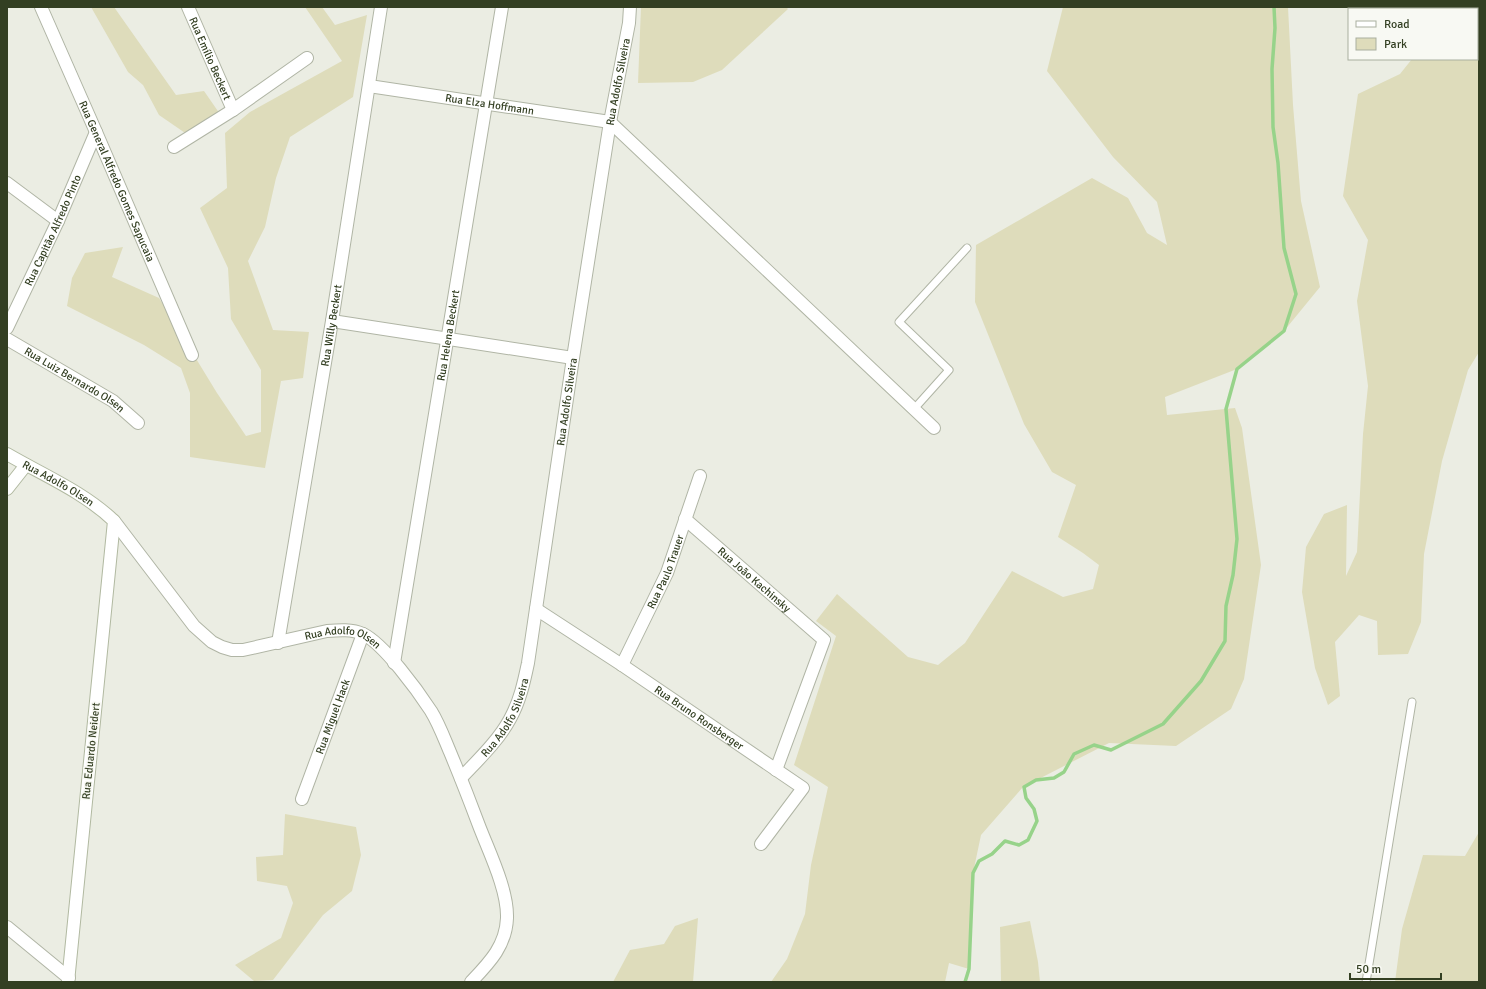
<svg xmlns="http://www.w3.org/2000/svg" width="1486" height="989" viewBox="0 0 1486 989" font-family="Signika,sans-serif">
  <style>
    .green { fill: #dedcbb }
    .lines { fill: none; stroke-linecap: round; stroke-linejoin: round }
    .stream { stroke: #97d38a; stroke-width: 3.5 }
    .lane-casing { stroke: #b0b5a5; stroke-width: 9 }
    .street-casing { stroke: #b0b5a5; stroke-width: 14 }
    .secondary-casing { stroke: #b1b9a1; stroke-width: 14 }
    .lane { stroke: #fff; stroke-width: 7 }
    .street { stroke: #fff; stroke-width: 12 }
    .secondary { stroke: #fff; stroke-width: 12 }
    .labels { text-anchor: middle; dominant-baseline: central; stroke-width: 3; stroke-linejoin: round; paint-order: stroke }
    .street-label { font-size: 11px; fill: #333f22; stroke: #f8f9f3 }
  </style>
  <rect width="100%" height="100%" fill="#ebede3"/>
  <g class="green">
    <polygon points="91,7 114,7 176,95 204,91 222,117 191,137 159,115 143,85 128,72"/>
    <polygon points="305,7 322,7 335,25 367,15 353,97 290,137 276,178 265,227 248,261 273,330 309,332 303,378 281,381 265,468 190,457 190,393 181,368 144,345 67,306 72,278 85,253 123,247 112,277 159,298 217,393 246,436 261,432 261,370 231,319 228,268 200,208 227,188 225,133 250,112 342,61"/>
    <polygon points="641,7 786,7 788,9 722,70 693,82 638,83"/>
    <polygon points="1063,7 1288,7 1293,105 1301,201 1320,287 1284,331 1237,369 1165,397 1167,415 1235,408 1242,428 1261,565 1244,679 1231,709 1176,746 1109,743 1023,787 981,835 973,873 969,969 949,963 945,982 771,982 787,959 805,914 811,865 828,787 794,765 836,636 816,621 837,594 908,657 938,665 965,643 1012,571 1063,597 1093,589 1099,565 1083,553 1058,537 1076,485 1052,472 1024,424 975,302 976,245 1092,178 1128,198 1147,233 1167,245 1157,202 1113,157 1047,71"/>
    <polygon points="1479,23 1479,352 1468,370 1442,461 1424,554 1421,622 1408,654 1378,655 1377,621 1359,615 1335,642 1340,696 1328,705 1315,668 1302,592 1306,547 1324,514 1347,505 1346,576 1357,552 1363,434 1368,386 1357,301 1368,240 1343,196 1358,94 1400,74 1412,59 1477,59 1477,24"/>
    <polygon points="285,814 356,827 361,855 352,891 323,915 273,980 254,981 235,965 281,938 293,903 287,886 257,881 256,857 283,855"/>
    <polygon points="1479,832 1479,982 1395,982 1402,929 1423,855 1465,856"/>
    <polygon points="698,918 693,982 613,982 630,950 664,944 675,926"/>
    <polygon points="1030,921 1038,962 1040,982 1001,982 1000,927"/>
  </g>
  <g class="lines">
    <polyline class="stream" points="965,982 969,969 973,873 979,861 992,854 1005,841 1019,845 1028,840 1037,821 1034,809 1026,798 1024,787 1036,780 1054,778 1064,772 1074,754 1094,745 1111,750 1163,724 1201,681 1225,641 1226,606 1233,575 1237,539 1226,409 1237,369 1284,331 1296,294 1284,248 1278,163 1273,127 1272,69 1275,28 1274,7"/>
    <g class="lane-casing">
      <g id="lane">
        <polyline points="914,409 949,370 899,322 967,248"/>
        <polyline points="1366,982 1412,702"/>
      </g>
    </g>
    <g class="street-casing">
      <g id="street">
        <path id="s1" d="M41,7L96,132L192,355"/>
        <path id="s2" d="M188,7L233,110"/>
        <path id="s3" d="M369,86L610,122L934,428"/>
        <polyline points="174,147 233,110 307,58"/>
        <polyline points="7,183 58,221"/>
        <polyline points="332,321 573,358"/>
        <path id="s4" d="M7,328L58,221L96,132"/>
        <path id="s5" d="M7,339L113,401L138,423"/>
        <path id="s6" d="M685,519L824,640L776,770"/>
        <path id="s7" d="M114,521L194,626L212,642L222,647L232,650H243L327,631C339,630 352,629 363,634C384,644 418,691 431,711C439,724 444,738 450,752C460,776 469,799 478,823C488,850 508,889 507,918C506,946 489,963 471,982"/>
        <path id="s8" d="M536,609L622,665L803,788L761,844"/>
        <path id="s9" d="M278,643L332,321L381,7"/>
        <path id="s10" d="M394,663L502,7"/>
        <path id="s11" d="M622,665L667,573L700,476"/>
        <path id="s12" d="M461,778C478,760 498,741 510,719C520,701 524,682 528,663L573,358L610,122L629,23L630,7"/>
        <path id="s13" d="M302,799L363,634"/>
        <polyline points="7,927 69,978"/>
      </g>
    </g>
    <g class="secondary-casing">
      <g id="secondary">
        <path id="s14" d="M7,454C43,475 84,492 114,521L68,982"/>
        <polyline points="7,489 26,465"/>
      </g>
    </g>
    <use href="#lane" class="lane"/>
    <use href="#street" class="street"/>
    <use href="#secondary" class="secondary"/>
  </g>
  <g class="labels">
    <g class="street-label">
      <text stroke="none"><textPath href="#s2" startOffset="56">Rua Emílio Beckert</textPath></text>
      <text stroke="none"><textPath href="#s12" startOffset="724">Rua Adolfo Silveira</textPath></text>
      <text stroke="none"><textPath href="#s3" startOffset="122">Rua Elza Hoffmann</textPath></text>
      <text stroke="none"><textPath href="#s1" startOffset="190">Rua General Alfredo Gomes Sapucaia</textPath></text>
      <text stroke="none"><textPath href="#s4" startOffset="108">Rua Capitão Alfredo Pinto</textPath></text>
      <text stroke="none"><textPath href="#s9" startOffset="322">Rua Willy Beckert</textPath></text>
      <text stroke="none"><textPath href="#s10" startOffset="332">Rua Helena Beckert</textPath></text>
      <text stroke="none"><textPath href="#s5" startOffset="79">Rua Luiz Bernardo Olsen</textPath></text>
      <text stroke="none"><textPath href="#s12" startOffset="400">Rua Adolfo Silveira</textPath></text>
      <text stroke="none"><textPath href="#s14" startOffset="59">Rua Adolfo Olsen</textPath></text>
      <text stroke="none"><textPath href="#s11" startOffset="103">Rua Paulo Trauer</textPath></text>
      <text stroke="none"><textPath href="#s6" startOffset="92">Rua João Kachinsky</textPath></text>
      <text stroke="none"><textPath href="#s7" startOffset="292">Rua Adolfo Olsen</textPath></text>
      <text stroke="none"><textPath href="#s12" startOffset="76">Rua Adolfo Silveira</textPath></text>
      <text stroke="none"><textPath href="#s13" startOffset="88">Rua Miguel Hack</textPath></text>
      <text stroke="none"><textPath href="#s8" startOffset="196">Rua Bruno Ronsberger</textPath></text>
      <text transform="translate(91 751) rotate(-84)">Rua Eduardo Neidert</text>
    </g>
  </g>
  <rect width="1486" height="989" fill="none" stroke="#333f22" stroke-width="16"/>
  <rect x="1348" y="8" width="130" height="52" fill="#f8f9f3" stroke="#a9af9f"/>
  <rect x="1356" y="21" width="20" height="6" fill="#ffffff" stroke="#a9af9f"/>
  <text x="1384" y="28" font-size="12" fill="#333f22">Road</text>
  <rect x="1356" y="38" width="20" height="12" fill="#dedcbb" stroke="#a9af9f"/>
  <text x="1384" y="48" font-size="12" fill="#333f22">Park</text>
  <path d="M1350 973v6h91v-6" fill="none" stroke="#333f22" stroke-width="2"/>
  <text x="1356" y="973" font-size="12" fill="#333f22" stroke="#f8f9f3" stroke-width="3" paint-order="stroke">50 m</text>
</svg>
